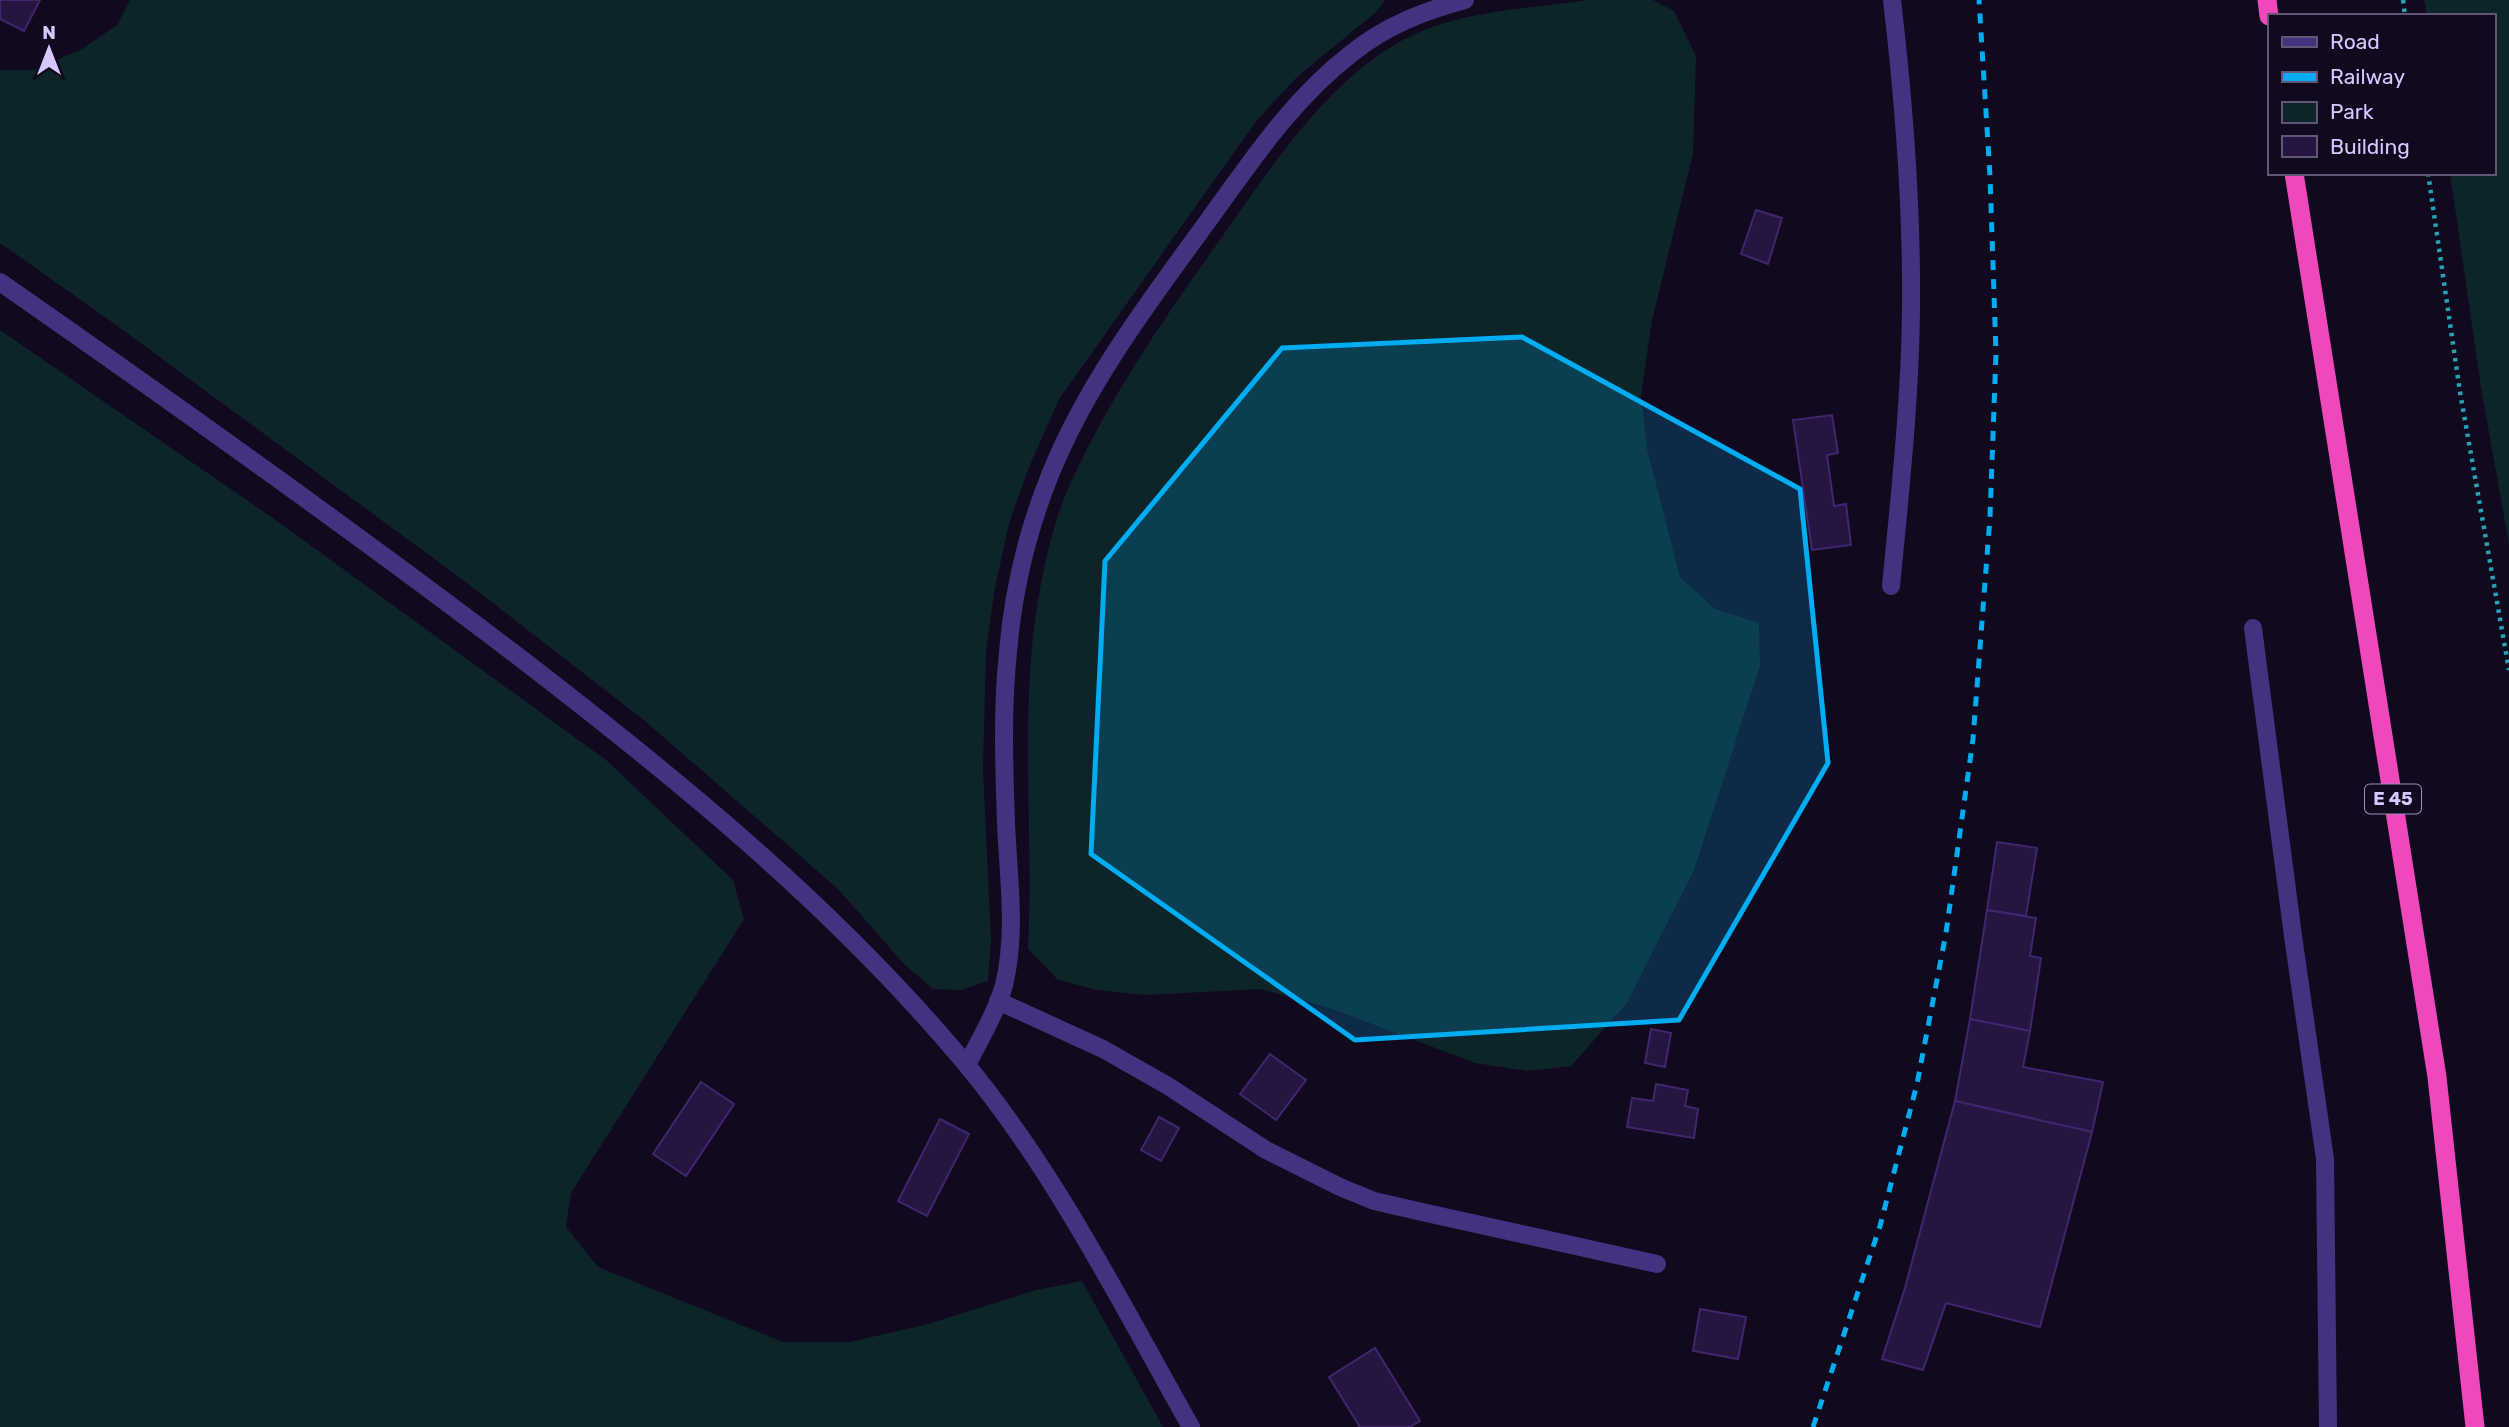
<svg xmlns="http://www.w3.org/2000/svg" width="2509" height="1427" viewBox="0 0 2509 1427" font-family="Rubik,sans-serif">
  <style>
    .green { fill: #0d2428 }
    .building { fill: #261540; stroke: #41256e; stroke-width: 2 }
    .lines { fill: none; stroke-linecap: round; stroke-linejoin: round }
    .path { stroke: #24a3b6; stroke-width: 4.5; stroke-dasharray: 3.5 5; stroke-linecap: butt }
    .service { stroke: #443280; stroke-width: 18 }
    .minor { stroke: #443280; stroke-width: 18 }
    .tertiary { stroke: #443280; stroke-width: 18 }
    .trunk { stroke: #ee48bc; stroke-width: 19 }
    .rail { stroke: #00acf2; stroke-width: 5; stroke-dasharray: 10 9; stroke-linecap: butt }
    .marked { fill: #00acf2; fill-opacity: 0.2; stroke: #00acf2; stroke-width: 5; stroke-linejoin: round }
    .labels { text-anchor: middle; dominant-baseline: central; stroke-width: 7; stroke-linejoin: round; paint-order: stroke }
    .shield { fill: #110a1e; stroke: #9c8ebc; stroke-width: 2 }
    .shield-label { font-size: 18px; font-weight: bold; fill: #d8c7ff }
  </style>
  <rect width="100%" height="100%" fill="#110a1e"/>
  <g class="green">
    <polygon points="130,0 1385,0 1376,12 1297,77 1257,120 1059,399 1030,465 1009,523 994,593 986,652 983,768 991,941 988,981 961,990 933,989 904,964 838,889 645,721 471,586 116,325 0,243 0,70 33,70 82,49 117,25"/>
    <path d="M1588,0H1653L1674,11L1696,56L1693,154L1652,320L1641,395L1647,449L1680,577L1715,609L1759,623L1760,666L1694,870L1627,1003L1571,1066L1528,1071L1475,1063L1327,1007L1260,989L1145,995L1096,990L1057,979L1028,949C1034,832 1019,716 1038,600C1045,560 1054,519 1071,482C1111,395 1166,315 1222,237C1272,166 1325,83 1403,40C1457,10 1528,9 1588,0Z"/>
    <polygon points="2424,0 2509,0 2509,544 2481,388 2450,173 2493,173 2493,16 2427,16"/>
    <polygon points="0,330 277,521 606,760 733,880 744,919 571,1193 566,1227 598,1267 783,1342 850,1342 928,1324 1036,1290 1082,1281 1163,1427 0,1427"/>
  </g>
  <g class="building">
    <polygon points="0,0 40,0 24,31 0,19"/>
    <polygon points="1756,210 1782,218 1768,264 1741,254"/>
    <polygon points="1832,415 1838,453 1827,455 1834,506 1846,504 1851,545 1812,550 1793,420"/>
    <polygon points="1997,842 2037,848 2026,916 1987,910"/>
    <polygon points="1987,910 2036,918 2030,956 2041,958 2030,1031 1970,1019"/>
    <polygon points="1970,1019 2030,1031 2023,1067 2103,1082 2092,1132 1955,1101"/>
    <polygon points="1651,1029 1671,1033 1665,1067 1645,1063"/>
    <polygon points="1270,1054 1306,1080 1276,1120 1240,1094"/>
    <polygon points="701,1082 734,1104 686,1176 653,1154"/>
    <polygon points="1656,1084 1688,1090 1685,1106 1698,1109 1694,1138 1627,1127 1632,1098 1653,1101"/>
    <polygon points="1955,1101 2092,1132 2040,1327 1946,1303 1923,1370 1882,1359 1905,1288"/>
    <polygon points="1159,1117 1179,1128 1161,1161 1141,1150"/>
    <polygon points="940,1119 969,1134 927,1216 898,1201"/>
    <polygon points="1700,1309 1746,1317 1738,1359 1693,1351"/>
    <polygon points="1375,1348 1420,1421 1410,1427 1360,1427 1329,1377"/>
  </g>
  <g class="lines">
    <g class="path">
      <polyline points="2403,0 2405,16"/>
      <polyline points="2428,173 2460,392 2509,670"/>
    </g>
    <g class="service">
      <path d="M1891,586C1900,494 1910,402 1911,309C1912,207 1904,102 1892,0"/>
      <polyline points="2253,628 2293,936 2325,1159 2328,1427"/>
      <polyline points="998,1001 1103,1049 1168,1086 1266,1150 1340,1187 1374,1201 1431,1214 1657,1264"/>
    </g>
    <path class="minor" d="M967,1065C980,1039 996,1013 1004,985C1017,932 1008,875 1006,822C1004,766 1002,708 1008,652C1013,592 1027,532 1050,475C1086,385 1148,303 1205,225C1250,163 1291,100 1352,53C1386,26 1423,11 1465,0"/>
    <path class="tertiary" d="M0,282C172,402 344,524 511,651C674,776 833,905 965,1063C1055,1171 1122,1305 1191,1427"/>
    <g class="trunk">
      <polyline points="2267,0 2269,16"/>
      <polyline points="2294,173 2437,1077 2475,1427"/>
    </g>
    <polyline class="rail" points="1813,1427 1880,1226 1917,1084 1946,933 1973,739 1990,517 1996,353 1990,176 1979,0"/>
  </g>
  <path class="marked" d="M1522,337L1800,489L1828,763L1679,1020L1355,1040L1091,854L1105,561L1282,348Z"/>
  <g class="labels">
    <rect class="shield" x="2365" y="784.5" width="56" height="29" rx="5"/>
    <g class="shield-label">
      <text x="2393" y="799">E 45</text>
    </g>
  </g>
  <rect x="2268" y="14" width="228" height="161" fill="#110a1e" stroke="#615678" stroke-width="2"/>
  <rect x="2282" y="37" width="35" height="10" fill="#443280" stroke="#615678" stroke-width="2"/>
  <text x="2330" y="49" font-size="21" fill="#d8c7ff">Road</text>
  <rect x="2282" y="72" width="35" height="10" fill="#00acf2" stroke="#615678" stroke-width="2"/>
  <text x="2330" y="84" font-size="21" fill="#d8c7ff">Railway</text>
  <rect x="2282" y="102" width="35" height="21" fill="#0d2428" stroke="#615678" stroke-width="2"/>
  <text x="2330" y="119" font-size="21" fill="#d8c7ff">Park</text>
  <rect x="2282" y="136" width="35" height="21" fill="#261540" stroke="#615678" stroke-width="2"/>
  <text x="2330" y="154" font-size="21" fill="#d8c7ff">Building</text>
  <g transform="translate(49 49)" stroke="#110a1e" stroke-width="5" paint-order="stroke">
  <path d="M0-5L12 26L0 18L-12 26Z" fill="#d8c7ff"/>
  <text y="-10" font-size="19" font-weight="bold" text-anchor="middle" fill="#d8c7ff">N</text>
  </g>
</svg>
